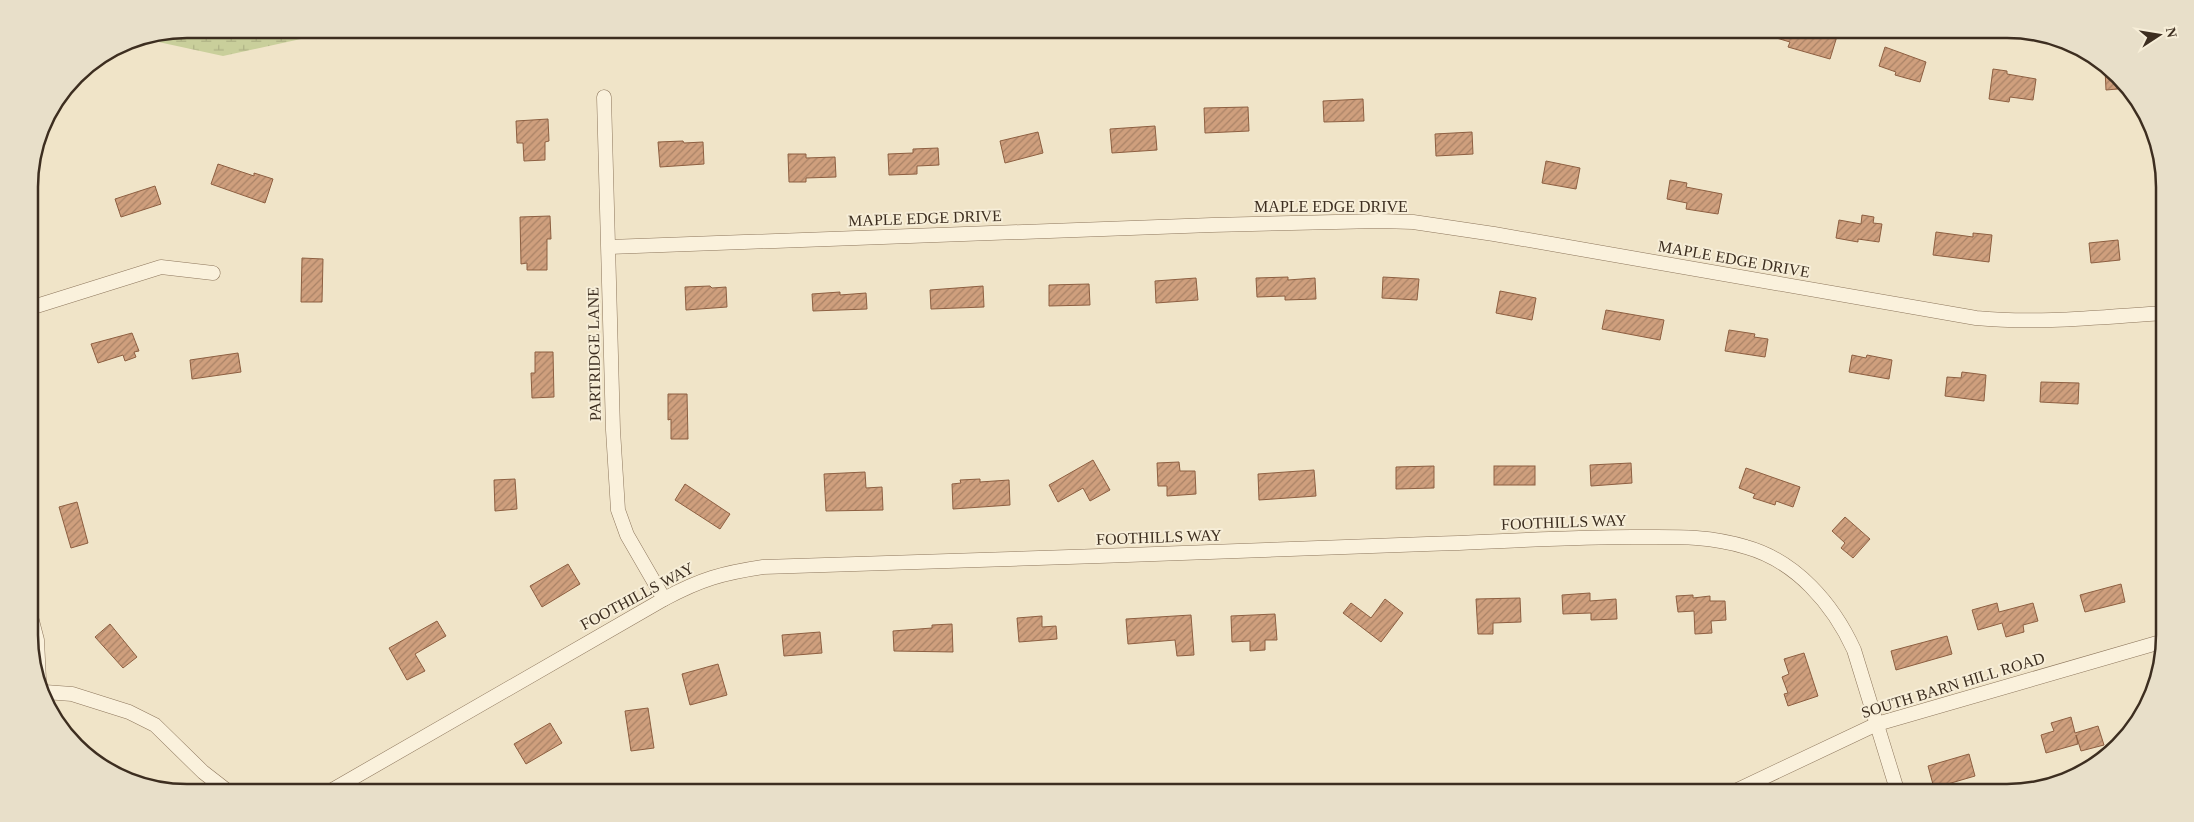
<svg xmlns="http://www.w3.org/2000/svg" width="2194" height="822" viewBox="0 0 2194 822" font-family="'Times New Roman',serif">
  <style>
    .wetland { fill: url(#wetland-marsh) }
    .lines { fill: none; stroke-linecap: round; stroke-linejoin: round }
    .stream { stroke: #6f938a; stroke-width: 5 }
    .building { fill: url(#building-hatch); stroke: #8d5f41 }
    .minor-casing { stroke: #8d765c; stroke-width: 15 }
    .minor { stroke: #faf1dc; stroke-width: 14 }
    .labels { text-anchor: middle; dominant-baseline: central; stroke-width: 4; stroke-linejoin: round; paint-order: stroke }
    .street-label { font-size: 16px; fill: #3d2e20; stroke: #f7eed8 }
    .rim { fill: none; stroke: #3d2e20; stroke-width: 2.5 }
  </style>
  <defs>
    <pattern id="wetland-marsh" width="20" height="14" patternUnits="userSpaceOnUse" patternTransform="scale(1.25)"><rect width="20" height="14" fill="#c9cf9b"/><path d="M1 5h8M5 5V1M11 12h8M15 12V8" fill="none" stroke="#aeb285"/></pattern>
    <pattern id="building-hatch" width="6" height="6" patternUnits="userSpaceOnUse" patternTransform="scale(1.25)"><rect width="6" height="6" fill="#cf9f7d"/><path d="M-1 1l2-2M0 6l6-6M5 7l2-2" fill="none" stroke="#a98266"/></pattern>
  </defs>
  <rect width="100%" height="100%" fill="#f0e4c8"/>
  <polygon class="wetland" points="187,29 322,29 310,37 223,56 140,38"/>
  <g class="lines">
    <polyline class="stream" points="1450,29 1476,34 1546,33"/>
  </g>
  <g class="building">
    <polygon points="1757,29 1823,29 1838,33 1830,59 1788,47 1790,42 1756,32"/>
    <polygon points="1885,47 1926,62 1920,82 1895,75 1896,72 1879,66"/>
    <polygon points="1993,69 2007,71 2007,74 2036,79 2033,100 2010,97 2009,102 1989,99"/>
    <polygon points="2105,69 2126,83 2129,88 2106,90"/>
    <polygon points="1363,99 1364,121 1324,122 1323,101"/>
    <polygon points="1248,107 1249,131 1205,133 1204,108"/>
    <polygon points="548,119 549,141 545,142 545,160 524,161 523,143 517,143 516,121"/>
    <polygon points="1155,126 1157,150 1112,153 1110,129"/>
    <polygon points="1038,132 1043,153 1005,163 1000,141"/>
    <polygon points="1472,132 1473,154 1436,156 1435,134"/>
    <polygon points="683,141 684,143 703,142 704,164 660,167 658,142"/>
    <polygon points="938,148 939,165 917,166 917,174 889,175 888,154 913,153 913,149"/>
    <polygon points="788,154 806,154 806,158 835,157 836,177 806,178 806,182 789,182"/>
    <polygon points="1546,161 1580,168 1576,189 1542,183"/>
    <polygon points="218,164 254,176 254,173 273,179 265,203 211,184"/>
    <polygon points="1670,180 1687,183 1686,187 1722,194 1718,214 1686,209 1687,203 1667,199"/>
    <polygon points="155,186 161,204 121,217 115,199"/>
    <polygon points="1862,215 1874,217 1873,223 1882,224 1879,242 1858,239 1858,242 1836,238 1839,220 1861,224"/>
    <polygon points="550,216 551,239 547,239 547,270 527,270 527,263 521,264 520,217"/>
    <polygon points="1936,232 1973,237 1973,233 1992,235 1989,262 1933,255"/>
    <polygon points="2118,240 2120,260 2091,263 2089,243"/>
    <polygon points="302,258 323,259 322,302 301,302"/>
    <polygon points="1288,277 1288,280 1315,278 1316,299 1285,300 1285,296 1257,297 1256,278"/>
    <polygon points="1383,277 1419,279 1417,300 1382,298"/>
    <polygon points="1196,278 1198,300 1156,303 1155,281"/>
    <polygon points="1089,284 1090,305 1049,306 1049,285"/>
    <polygon points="710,286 712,288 726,287 727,307 686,310 685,287"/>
    <polygon points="983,286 984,307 931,309 930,290"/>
    <polygon points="1500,291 1536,298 1532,320 1496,313"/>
    <polygon points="840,292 840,295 866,293 867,309 813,311 812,294"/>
    <polygon points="1606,310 1664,320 1660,340 1602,329"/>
    <polygon points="1729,330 1755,334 1754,337 1768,339 1765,357 1725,351"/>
    <polygon points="132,333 139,351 134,352 136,357 125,361 123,355 98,363 91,344"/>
    <polygon points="535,352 553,352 554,397 532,398 531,373 535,373"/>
    <polygon points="238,353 241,372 192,379 190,360"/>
    <polygon points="1852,355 1866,358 1867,355 1892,360 1889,379 1849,372"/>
    <polygon points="1962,372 1986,375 1984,401 1945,396 1947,377 1961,378"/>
    <polygon points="2041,382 2079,383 2078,404 2040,402"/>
    <polygon points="668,394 687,394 688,439 671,439 671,419 668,420"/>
    <polygon points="1093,460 1110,490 1090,501 1083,488 1058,502 1049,485"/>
    <polygon points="1179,462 1180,471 1195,471 1196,494 1167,496 1167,486 1158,486 1157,463"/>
    <polygon points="1631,463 1632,483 1591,486 1590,465"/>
    <polygon points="1434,466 1434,488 1396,489 1396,467"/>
    <rect x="1494" y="466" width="41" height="19"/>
    <polygon points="1746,468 1800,487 1793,507 1776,501 1775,505 1753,498 1755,494 1739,488"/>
    <polygon points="1314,470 1316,496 1259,500 1258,474"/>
    <polygon points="865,472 866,488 882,487 883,510 826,511 824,474"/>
    <polygon points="515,479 517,509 495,511 494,480"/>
    <polygon points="980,479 980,482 1009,480 1010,505 953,509 952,484 961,483 960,480"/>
    <polygon points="685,484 730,514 720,529 675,500"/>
    <polygon points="77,502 88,543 71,548 59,507"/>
    <polygon points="1845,517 1870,539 1853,558 1841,548 1845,543 1832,531"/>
    <polygon points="568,564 580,584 542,607 530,586"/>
    <polygon points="2121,584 2125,602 2085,612 2080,595"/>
    <polygon points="1590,593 1590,601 1616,599 1617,619 1591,620 1591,613 1563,614 1562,595"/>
    <polygon points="1693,595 1693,598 1710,596 1710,601 1725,601 1726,620 1711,621 1712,633 1695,634 1694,611 1678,612 1676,596"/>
    <polygon points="1520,598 1521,622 1493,623 1493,634 1478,634 1476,599"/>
    <polygon points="1385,599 1403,613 1381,642 1343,613 1351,603 1371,618"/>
    <polygon points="1997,603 1999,612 2033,603 2038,621 2023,625 2024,632 2006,637 2002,623 1978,630 1972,610"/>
    <polygon points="1275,614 1277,640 1265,640 1265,650 1250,651 1250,641 1232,642 1231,616"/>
    <polygon points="1191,615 1194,655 1177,656 1175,640 1128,644 1126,619"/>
    <polygon points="1042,616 1042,627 1056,626 1057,639 1019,642 1017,618"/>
    <polygon points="437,621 446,636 415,654 425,671 407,680 389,648"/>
    <polygon points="110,624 137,657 123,668 95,637"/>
    <polygon points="952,624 953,652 894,651 893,631 932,628 932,625"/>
    <polygon points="820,632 822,653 784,656 782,635"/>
    <polygon points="1947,636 1952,654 1896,670 1891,651"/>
    <polygon points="1804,653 1818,696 1788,706 1784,694 1788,693 1782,677 1789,674 1784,659"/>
    <polygon points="718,664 727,695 690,705 682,674"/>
    <polygon points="648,708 654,748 631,751 625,711"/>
    <polygon points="2071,717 2075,733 2098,726 2104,745 2081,751 2076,735 2078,744 2046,753 2041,735 2054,731 2051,723"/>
    <polygon points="550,723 562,743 526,764 514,744"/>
    <polygon points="1969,754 1975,776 1934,788 1928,766"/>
  </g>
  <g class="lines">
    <g class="minor-casing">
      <g id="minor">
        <polyline points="604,97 613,430 618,510 627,535 664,599"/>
        <path d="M609,247L1212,225L1379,221L1413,222L1494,234L1976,318C2039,324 2101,317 2164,313"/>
        <polyline points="30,308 161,267 213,273"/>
        <polyline points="31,617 37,640 39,680"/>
        <polyline points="45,692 72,694 129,712 155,725 203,772 230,793"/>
        <path d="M327,793L664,599C701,579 723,573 763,567C984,560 1206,553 1427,544C1495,542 1564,537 1632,537C1672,537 1707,535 1746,547C1796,561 1833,604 1854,650L1898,793"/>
        <polyline points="1731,793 1877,724 2164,641"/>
      </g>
    </g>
    <use href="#minor" class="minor"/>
  </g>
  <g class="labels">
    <g class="street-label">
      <text x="1331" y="206">MAPLE EDGE DRIVE</text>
      <text transform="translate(925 218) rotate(-2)">MAPLE EDGE DRIVE</text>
      <text transform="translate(1734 259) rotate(10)">MAPLE EDGE DRIVE</text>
      <text transform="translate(594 354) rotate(-91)">PARTRIDGE LANE</text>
      <text transform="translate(1564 522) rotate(-2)">FOOTHILLS WAY</text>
      <text transform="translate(1159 537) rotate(-2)">FOOTHILLS WAY</text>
      <text transform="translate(637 596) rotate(-28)">FOOTHILLS WAY</text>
      <text transform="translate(1953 685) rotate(-17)">SOUTH BARN HILL ROAD</text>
    </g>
  </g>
  <path d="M0 0H2194V822H0ZM187 38H2007A149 149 0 0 1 2156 187V635A149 149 0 0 1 2007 784H187A149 149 0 0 1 38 635V187A149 149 0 0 1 187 38Z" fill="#e8dfc9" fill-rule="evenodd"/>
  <path class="rim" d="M187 38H2007A149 149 0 0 1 2156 187V635A149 149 0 0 1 2007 784H187A149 149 0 0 1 38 635V187A149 149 0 0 1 187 38Z"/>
  <g transform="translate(2159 35) rotate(78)" stroke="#f7eed8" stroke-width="4" paint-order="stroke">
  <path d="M0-4L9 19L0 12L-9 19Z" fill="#3d2e20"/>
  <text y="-8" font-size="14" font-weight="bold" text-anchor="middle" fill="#3d2e20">N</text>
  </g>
</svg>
